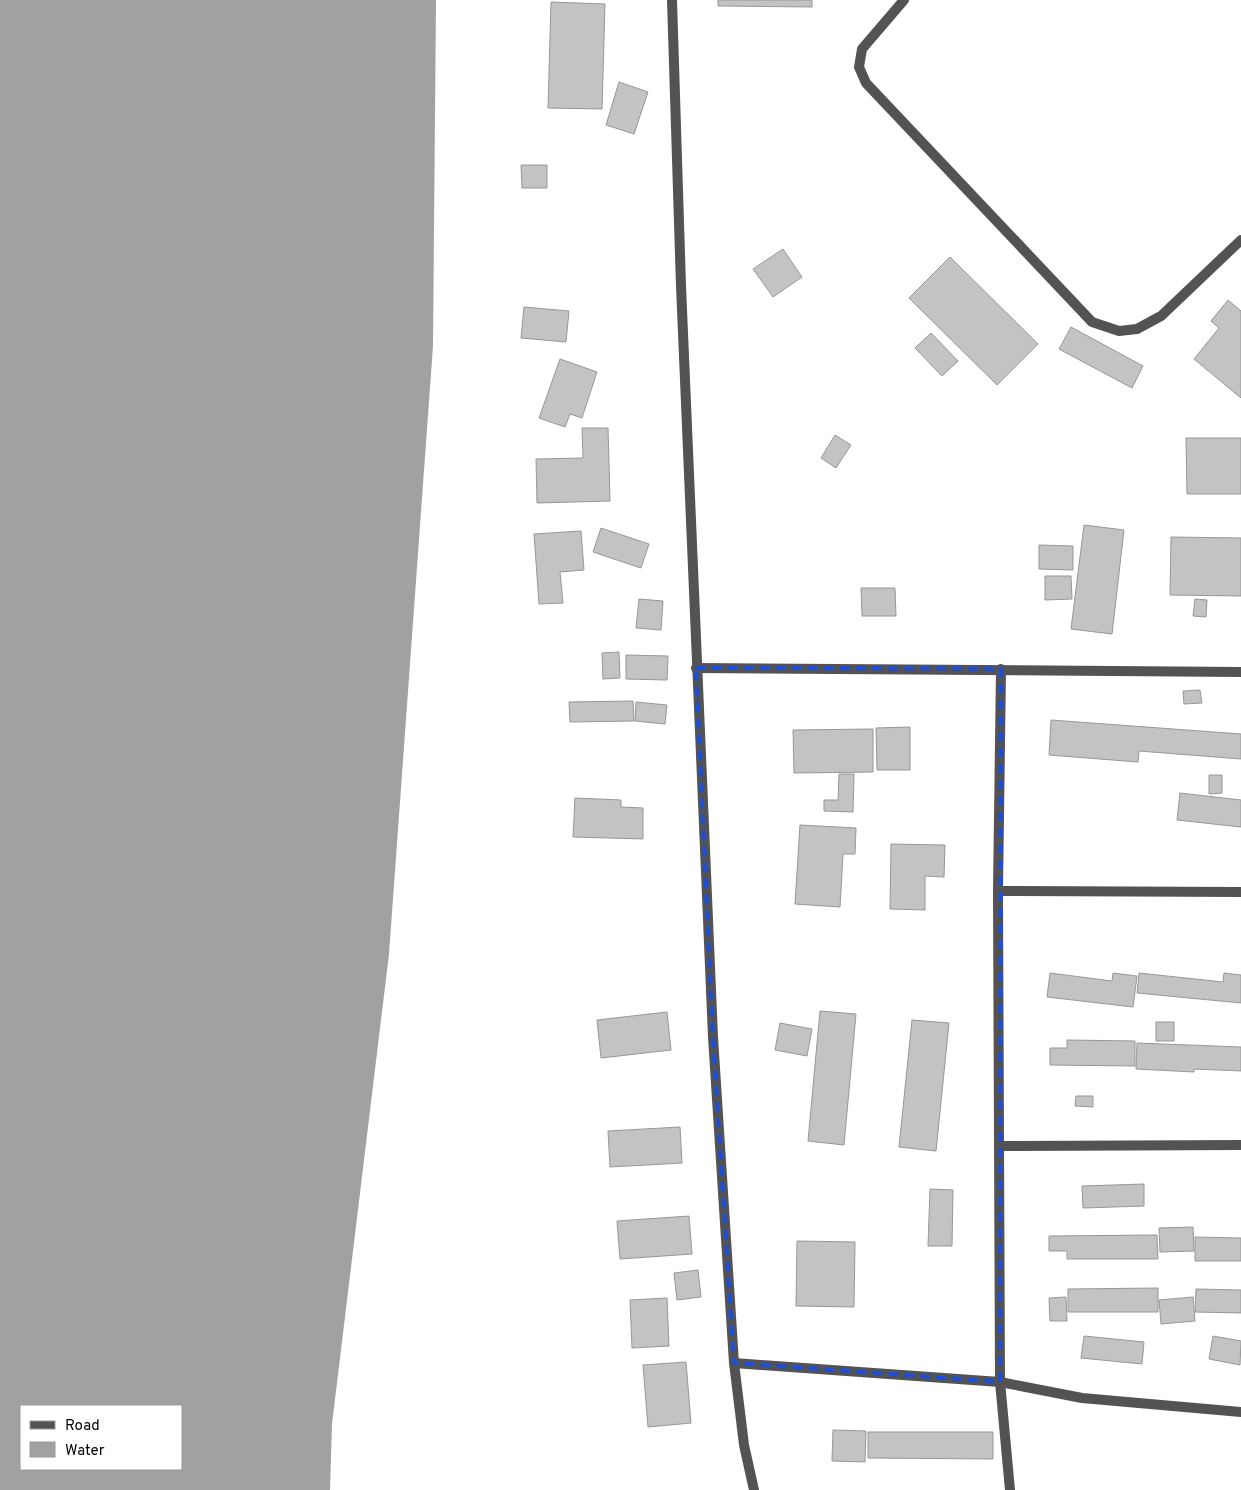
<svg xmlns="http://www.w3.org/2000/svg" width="1241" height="1490" viewBox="0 0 1241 1490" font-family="Overpass,sans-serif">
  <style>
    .water { fill: #a1a1a1; fill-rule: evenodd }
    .building { fill: #c3c3c3; stroke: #979797 }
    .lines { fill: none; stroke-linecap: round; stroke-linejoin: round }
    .minor { stroke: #535353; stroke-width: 10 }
    .tertiary { stroke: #535353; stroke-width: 10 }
    .marked { fill: none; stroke: #1d4ed8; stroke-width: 4; stroke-dasharray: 10 6; stroke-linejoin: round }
  </style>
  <rect width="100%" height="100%" fill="#fff"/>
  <path class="water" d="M0,0H436L433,346L389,954L332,1424L330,1490H0ZM21,1406H181V1469H21Z"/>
  <g class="building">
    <polygon points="718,0 812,0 812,7 718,6"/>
    <polygon points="551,2 605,4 602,109 548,108"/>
    <polygon points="619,82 648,92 634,134 606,125"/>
    <polygon points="521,165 547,165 547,188 522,188"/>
    <polygon points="783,249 802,277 773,297 753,269"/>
    <polygon points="950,257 1038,344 997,385 909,298"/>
    <polygon points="1228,300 1241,311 1241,398 1194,359 1219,328 1211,321"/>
    <polygon points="524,307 569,311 566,342 521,338"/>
    <polygon points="1071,327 1143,366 1132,388 1059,349"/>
    <polygon points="931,333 958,361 942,376 915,348"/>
    <polygon points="560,359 597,372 582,418 570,414 565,427 539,418"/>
    <polygon points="582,428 608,428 610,501 537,503 536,459 583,458"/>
    <polygon points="835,435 851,445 836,468 821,458"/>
    <polygon points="1186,438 1241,438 1241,494 1187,494"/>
    <polygon points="1084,525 1124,530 1112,634 1071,629"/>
    <polygon points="601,528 649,544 641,568 593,552"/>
    <polygon points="581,531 584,570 560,572 563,603 539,604 534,534"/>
    <polygon points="1171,537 1241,538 1241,596 1170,595"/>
    <polygon points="1039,545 1073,546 1073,570 1039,569"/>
    <polygon points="1045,576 1071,576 1072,599 1045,600"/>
    <polygon points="861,588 895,588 896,616 862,616"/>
    <polygon points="639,599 663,601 661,630 636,628"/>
    <polygon points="1195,599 1207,600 1206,617 1193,616"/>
    <polygon points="619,652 620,678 603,679 602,653"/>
    <polygon points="626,655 668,656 667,680 626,679"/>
    <polygon points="1200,690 1202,703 1184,704 1183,691"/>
    <polygon points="633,701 634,721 570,722 569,702"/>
    <polygon points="636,702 667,705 665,724 635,721"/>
    <polygon points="1051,720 1241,734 1241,759 1139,751 1138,762 1049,755"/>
    <polygon points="910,727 910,770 877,770 876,728"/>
    <polygon points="873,729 873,772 794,773 793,730"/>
    <polygon points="839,774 854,774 853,812 824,811 824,800 838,800"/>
    <polygon points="1209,775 1222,775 1222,793 1209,794"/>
    <polygon points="1180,793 1241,800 1241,827 1177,820"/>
    <polygon points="575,798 621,800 621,807 643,808 643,839 573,837"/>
    <polygon points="800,825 856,828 855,854 843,854 840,907 795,904"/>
    <polygon points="891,844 945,845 944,877 925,876 925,910 890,909"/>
    <polygon points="1050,973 1112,981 1113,973 1137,976 1133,1007 1047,997"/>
    <polygon points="1139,973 1223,982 1224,973 1241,975 1241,1003 1137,993"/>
    <polygon points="820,1011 856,1014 844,1145 808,1141"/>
    <polygon points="667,1012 671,1050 601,1058 597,1020"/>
    <polygon points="912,1020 949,1023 936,1151 899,1147"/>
    <rect x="1156" y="1022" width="18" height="19"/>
    <polygon points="780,1023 812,1029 807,1056 775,1050"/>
    <polygon points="1067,1040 1135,1041 1135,1066 1050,1065 1050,1048 1067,1048"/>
    <polygon points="1137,1043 1241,1047 1241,1071 1194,1069 1194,1072 1136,1069"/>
    <polygon points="1076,1096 1093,1096 1093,1107 1075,1106"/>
    <polygon points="680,1127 682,1163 610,1167 608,1131"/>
    <polygon points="1144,1184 1144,1206 1083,1208 1082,1186"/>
    <polygon points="930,1189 953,1190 952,1246 928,1246"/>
    <polygon points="689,1216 692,1254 620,1259 617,1221"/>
    <polygon points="1193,1227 1194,1251 1160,1252 1159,1228"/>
    <polygon points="1157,1235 1158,1259 1067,1259 1067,1251 1049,1251 1049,1236"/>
    <polygon points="1195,1237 1241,1238 1241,1261 1195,1261"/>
    <polygon points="797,1241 855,1242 854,1307 796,1306"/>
    <polygon points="698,1270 701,1297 677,1300 674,1273"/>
    <polygon points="1158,1288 1158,1312 1068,1312 1068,1289"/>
    <polygon points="1196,1289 1241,1290 1241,1313 1195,1312"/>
    <polygon points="1066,1297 1067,1321 1050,1321 1049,1298"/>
    <polygon points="1193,1297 1195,1321 1161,1324 1159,1300"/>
    <polygon points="667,1298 669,1346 632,1348 630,1300"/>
    <polygon points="1084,1336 1144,1342 1142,1364 1081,1358"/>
    <polygon points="1213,1336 1241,1341 1240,1365 1209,1359"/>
    <polygon points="686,1362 691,1423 648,1427 643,1365"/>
    <polygon points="833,1430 866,1431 865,1462 832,1461"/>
    <polygon points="868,1432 993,1432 993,1459 868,1458"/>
  </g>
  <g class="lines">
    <g class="minor">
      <polyline points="904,0 862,49 859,67 866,83 1092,322 1119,331 1137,329 1161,316 1241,240"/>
      <polyline points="696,668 1241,672"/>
      <polyline points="998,891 1241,892"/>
      <polyline points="999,1146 1241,1145"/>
      <polyline points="734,1363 1000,1382 998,891 1001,669"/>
      <polyline points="1010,1490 1000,1382 1082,1398 1241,1412"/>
    </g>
    <polyline class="tertiary" points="672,0 681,286 713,1037 734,1363 744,1445 754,1490"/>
  </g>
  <path class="marked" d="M696,668L1001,669L1000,1382L734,1363L713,1037Z"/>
  <rect x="20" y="1405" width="162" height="65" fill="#ffffff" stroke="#999999"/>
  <rect x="30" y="1421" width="25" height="8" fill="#535353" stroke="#999999"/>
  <text x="65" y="1430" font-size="15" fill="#000000">Road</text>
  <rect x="30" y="1442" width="25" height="15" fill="#a1a1a1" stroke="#999999"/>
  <text x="65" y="1455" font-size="15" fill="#000000">Water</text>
</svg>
